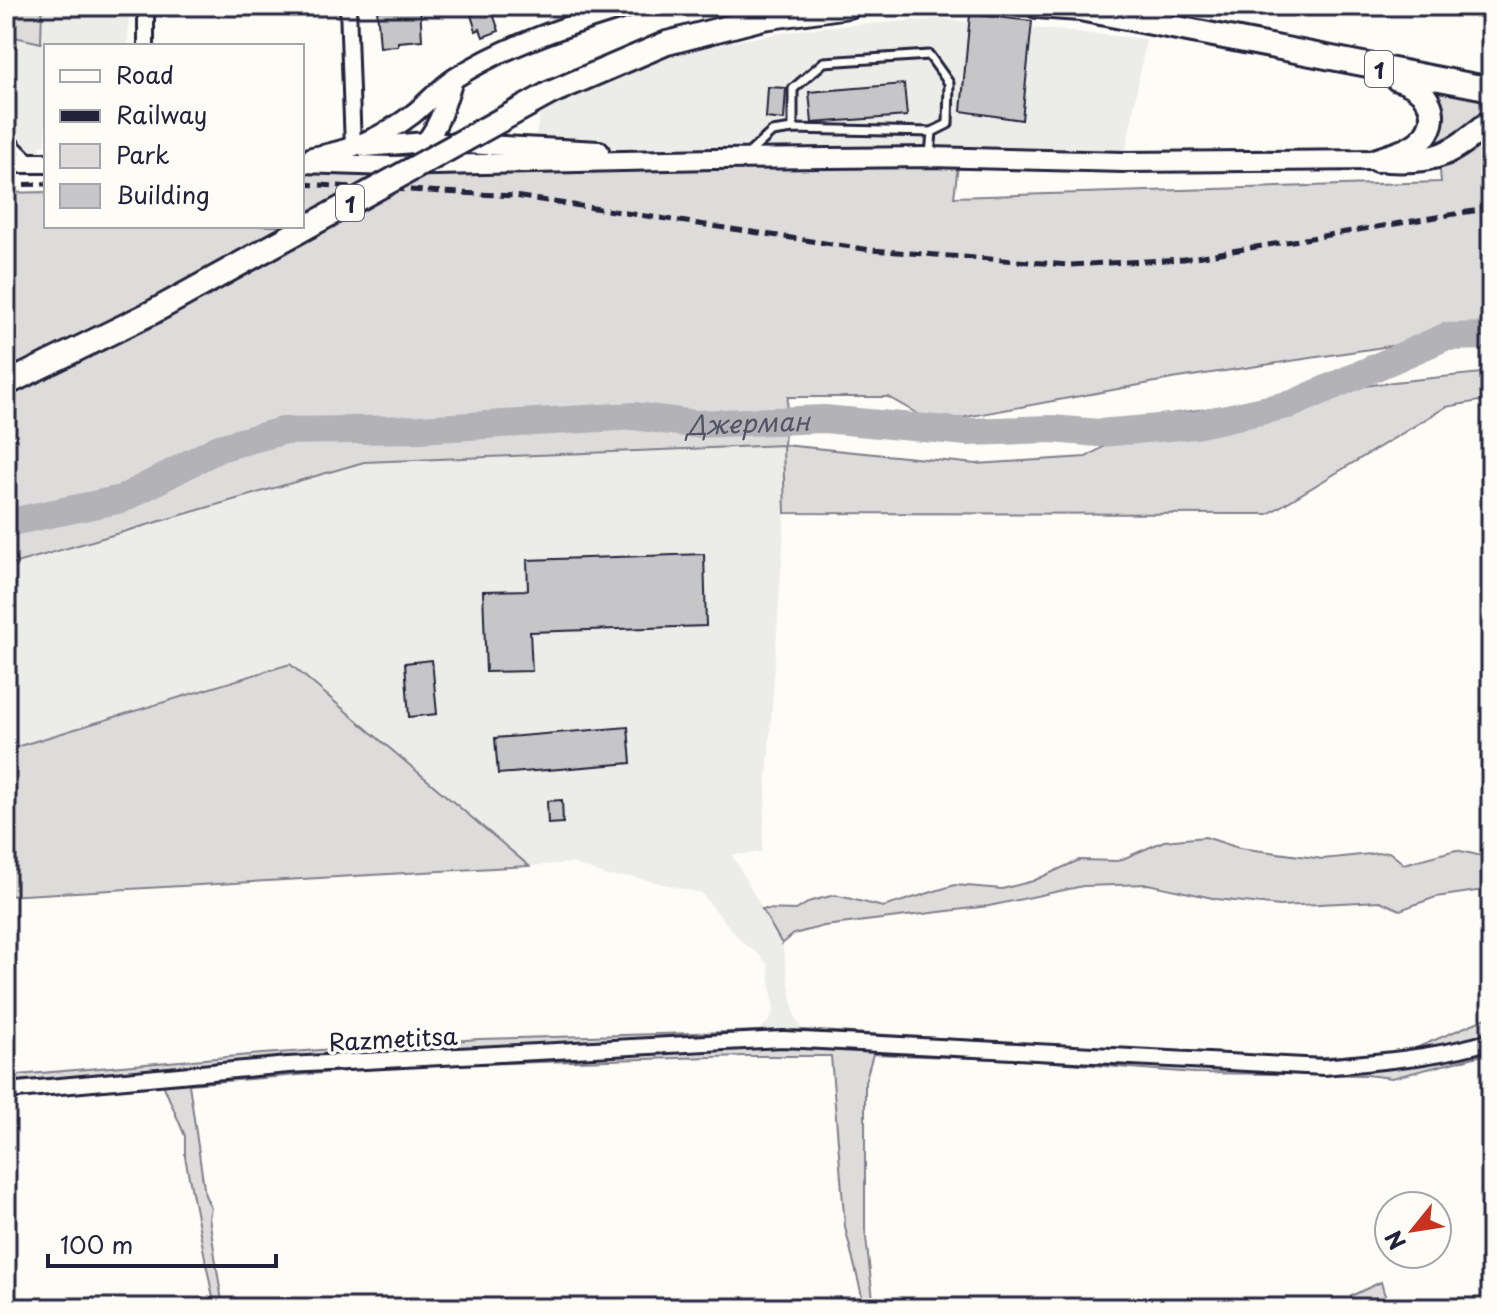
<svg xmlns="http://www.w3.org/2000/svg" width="1497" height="1314" viewBox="0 0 1497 1314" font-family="'Playpen Sans',sans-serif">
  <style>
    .built { fill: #ecece9 }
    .green { fill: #dddcdb; stroke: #807f8b; stroke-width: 2 }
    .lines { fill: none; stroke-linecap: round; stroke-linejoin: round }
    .river { stroke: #b2b2b7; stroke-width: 28 }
    .building { fill: #c6c6c8; stroke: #22223b; stroke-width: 2 }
    .service-casing { stroke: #22223b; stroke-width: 13 }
    .minor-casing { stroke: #22223b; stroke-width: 20 }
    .tertiary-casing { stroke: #22223b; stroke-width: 24 }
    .primary-casing { stroke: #22223b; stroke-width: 28 }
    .service { stroke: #fdfcf7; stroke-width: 7 }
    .minor { stroke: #fdfcf7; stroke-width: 14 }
    .tertiary { stroke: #fdfcf7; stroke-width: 18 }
    .primary { stroke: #fdfcf7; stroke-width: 22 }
    .rail { stroke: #22223b; stroke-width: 5; stroke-dasharray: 12 6; stroke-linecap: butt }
    .primary-bridge-casing { stroke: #22223b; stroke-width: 28; stroke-linecap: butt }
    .primary-bridge { stroke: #fdfcf7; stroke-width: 22 }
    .labels { text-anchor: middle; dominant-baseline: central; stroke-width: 7; stroke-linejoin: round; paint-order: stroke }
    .shield { fill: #fdfcf7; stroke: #646373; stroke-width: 2 }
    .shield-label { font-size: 22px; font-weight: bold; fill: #22223b }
    .street-label { font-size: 24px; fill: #22223b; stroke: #fdfcf7 }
    .water-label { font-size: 26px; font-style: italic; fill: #545466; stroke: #fdfcf7 }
  </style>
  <rect width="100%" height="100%" fill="#fdfcf7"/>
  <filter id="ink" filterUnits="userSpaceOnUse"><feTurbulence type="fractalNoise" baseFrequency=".0125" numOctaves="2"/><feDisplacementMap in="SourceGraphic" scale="16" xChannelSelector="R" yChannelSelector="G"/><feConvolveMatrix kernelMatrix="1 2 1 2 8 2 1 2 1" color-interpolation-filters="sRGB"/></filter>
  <g filter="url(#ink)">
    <g class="built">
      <polygon points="42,6 129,6 128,46 46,46 46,145 40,145 42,163 6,163 6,35 41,43"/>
      <polygon points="940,19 1146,39 1124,162 714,159 533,147 544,97 624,60 818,27"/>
      <polygon points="783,445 785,513 762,852 732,855 782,944 795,1017 802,1030 756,1032 768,1022 774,1010 768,965 759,954 742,942 701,893 634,877 607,876 573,863 529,866 290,664 6,750 6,566 364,462"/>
    </g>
    <g class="green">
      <polygon points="6,6 42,6 41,43 6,35"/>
      <polygon points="1432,79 1491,91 1491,337 1476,342 1390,346 1172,379 934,423 888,397 788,397 784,445 976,464 1086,457 1156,416 1393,382 1491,372 1491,399 1446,407 1268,514 785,513 783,445 364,462 6,566 6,193 46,192 46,226 302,226 302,163 959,158 954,197 1441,182"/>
      <polygon points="290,664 529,866 6,896 6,750"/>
      <polygon points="1205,837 1239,848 1323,859 1389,852 1404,864 1456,850 1491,858 1491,889 1436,897 1400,910 1380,901 1280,906 1217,899 1148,884 1083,886 989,906 824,926 794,934 782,944 762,909 796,910 811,901 835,895 883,907 955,885 1002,889 1033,881 1079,860 1118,861 1164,841"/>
      <polygon points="1491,1016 1491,1053 1392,1078 1366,1075 1194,1073 1028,1060 873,1054 865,1082 865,1229 874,1308 865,1308 845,1227 831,1056 746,1056 407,1066 189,1084 205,1195 211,1208 209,1217 223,1308 215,1308 185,1157 185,1136 163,1084 6,1098 6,1076 262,1054 480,1039 802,1030 1290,1059 1393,1053 1416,1048"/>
      <polygon points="1381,1282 1384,1293 1392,1308 1358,1308 1351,1296"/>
    </g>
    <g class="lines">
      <path class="river" id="s1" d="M6,523L122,499L219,448L282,431L420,429L634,416L694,424L824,419L968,432L1052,429L1099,433L1195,425L1292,404L1445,337L1491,336"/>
    </g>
    <g class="building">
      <polygon points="420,6 422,40 398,42 398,46 380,47 377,8"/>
      <polygon points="491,8 499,31 483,37 480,29 476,31 471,15"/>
      <polygon points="970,14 1032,21 1022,120 961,111"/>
      <polygon points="904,84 907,116 812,123 809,92"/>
      <polygon points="768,87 786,88 784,120 766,118"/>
      <polygon points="704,554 706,626 530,632 532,671 486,672 483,591 528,590 527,560"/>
      <polygon points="432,660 437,714 409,717 405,663"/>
      <polygon points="628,727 631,763 498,774 495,738"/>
      <polygon points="562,800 563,823 548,824 547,801"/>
    </g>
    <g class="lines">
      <g class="service-casing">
        <g id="service">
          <polyline points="793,129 793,89 824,62 929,55 949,83 948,124 932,132"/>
          <polyline points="6,135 29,158"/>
          <polyline points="748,154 772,132 793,129 932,132 930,155"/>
        </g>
      </g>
      <g class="minor-casing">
        <g id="minor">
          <polyline points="348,6 353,148"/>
          <polyline points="146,46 146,6"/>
          <path d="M6,1091L288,1065L783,1039L1324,1067C1380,1061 1436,1058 1491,1041"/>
        </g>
      </g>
      <g class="tertiary-casing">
        <g id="tertiary">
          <polyline points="365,147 426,142 599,151"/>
          <path d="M419,148C437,133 445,105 452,83"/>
          <path d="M312,157C349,151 383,137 413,114C427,103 440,88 455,78C508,44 572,24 631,6"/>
          <polyline points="6,163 46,163"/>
          <polyline points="302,163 389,166 714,159 930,157 1124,162 1377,160"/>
        </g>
      </g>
      <g class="primary-casing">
        <g id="primary">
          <polyline points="1037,6 1080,9 1491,89"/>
          <polyline points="550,93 667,43 763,18 849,6"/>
          <path d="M1377,160C1392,155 1414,150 1424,137C1444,112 1424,86 1397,79"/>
          <path d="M1387,160C1440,163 1451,153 1491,121"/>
          <polyline points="6,384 151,313"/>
        </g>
      </g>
      <use href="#service" class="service"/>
      <use href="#minor" class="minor"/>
      <use href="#tertiary" class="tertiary"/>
      <use href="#primary" class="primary"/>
      <g class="rail">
        <polyline points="302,184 514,196 871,250 1069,265 1184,259 1491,208"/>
        <polyline points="6,185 46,184"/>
      </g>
      <g class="primary-bridge-casing">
        <polyline id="primary-bridge" points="151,313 550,93"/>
      </g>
      <use href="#primary-bridge" class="primary-bridge"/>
    </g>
  </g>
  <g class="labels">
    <g class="shield">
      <rect x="1365" y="51" width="28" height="36" rx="6"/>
      <rect x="336" y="185" width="28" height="36" rx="6"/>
    </g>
    <g class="shield-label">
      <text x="1379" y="69">1</text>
      <text x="350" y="203">1</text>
    </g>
    <g class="street-label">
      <text transform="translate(393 1038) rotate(-3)">Razmetitsa</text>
    </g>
    <g class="water-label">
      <text stroke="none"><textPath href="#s1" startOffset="760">Джерман</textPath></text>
    </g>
  </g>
  <rect width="1497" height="1314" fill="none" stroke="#fdfcf7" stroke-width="32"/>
  <rect x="16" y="16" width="1465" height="1282" fill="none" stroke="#22223b" stroke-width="3" filter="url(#ink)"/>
  <rect x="44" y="44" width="260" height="184" fill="#fdfcf7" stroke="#a5a5ac" stroke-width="2"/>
  <rect x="60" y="70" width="40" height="12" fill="#fdfcf7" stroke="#a5a5ac" stroke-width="2"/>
  <text x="116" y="84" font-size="24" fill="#22223b">Road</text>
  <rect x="60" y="110" width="40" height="12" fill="#22223b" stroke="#a5a5ac" stroke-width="2"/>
  <text x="116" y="124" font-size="24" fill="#22223b">Railway</text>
  <rect x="60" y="144" width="40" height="24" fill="#dddcdb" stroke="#a5a5ac" stroke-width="2"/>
  <text x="116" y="164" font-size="24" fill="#22223b">Park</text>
  <rect x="60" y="184" width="40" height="24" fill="#c6c6c8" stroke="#a5a5ac" stroke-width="2"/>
  <text x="116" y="204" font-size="24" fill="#22223b">Building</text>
  <g transform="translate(1413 1230) rotate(240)"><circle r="38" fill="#fdfcf7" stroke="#a5a5ac" stroke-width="2"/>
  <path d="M0-6L14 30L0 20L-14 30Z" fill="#c8321e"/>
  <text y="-12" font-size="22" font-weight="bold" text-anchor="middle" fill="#22223b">N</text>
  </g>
  <path d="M48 1254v12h228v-12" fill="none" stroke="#22223b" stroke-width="4"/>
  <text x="60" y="1254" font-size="24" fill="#22223b" stroke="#fdfcf7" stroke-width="6" paint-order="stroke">100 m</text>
</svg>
